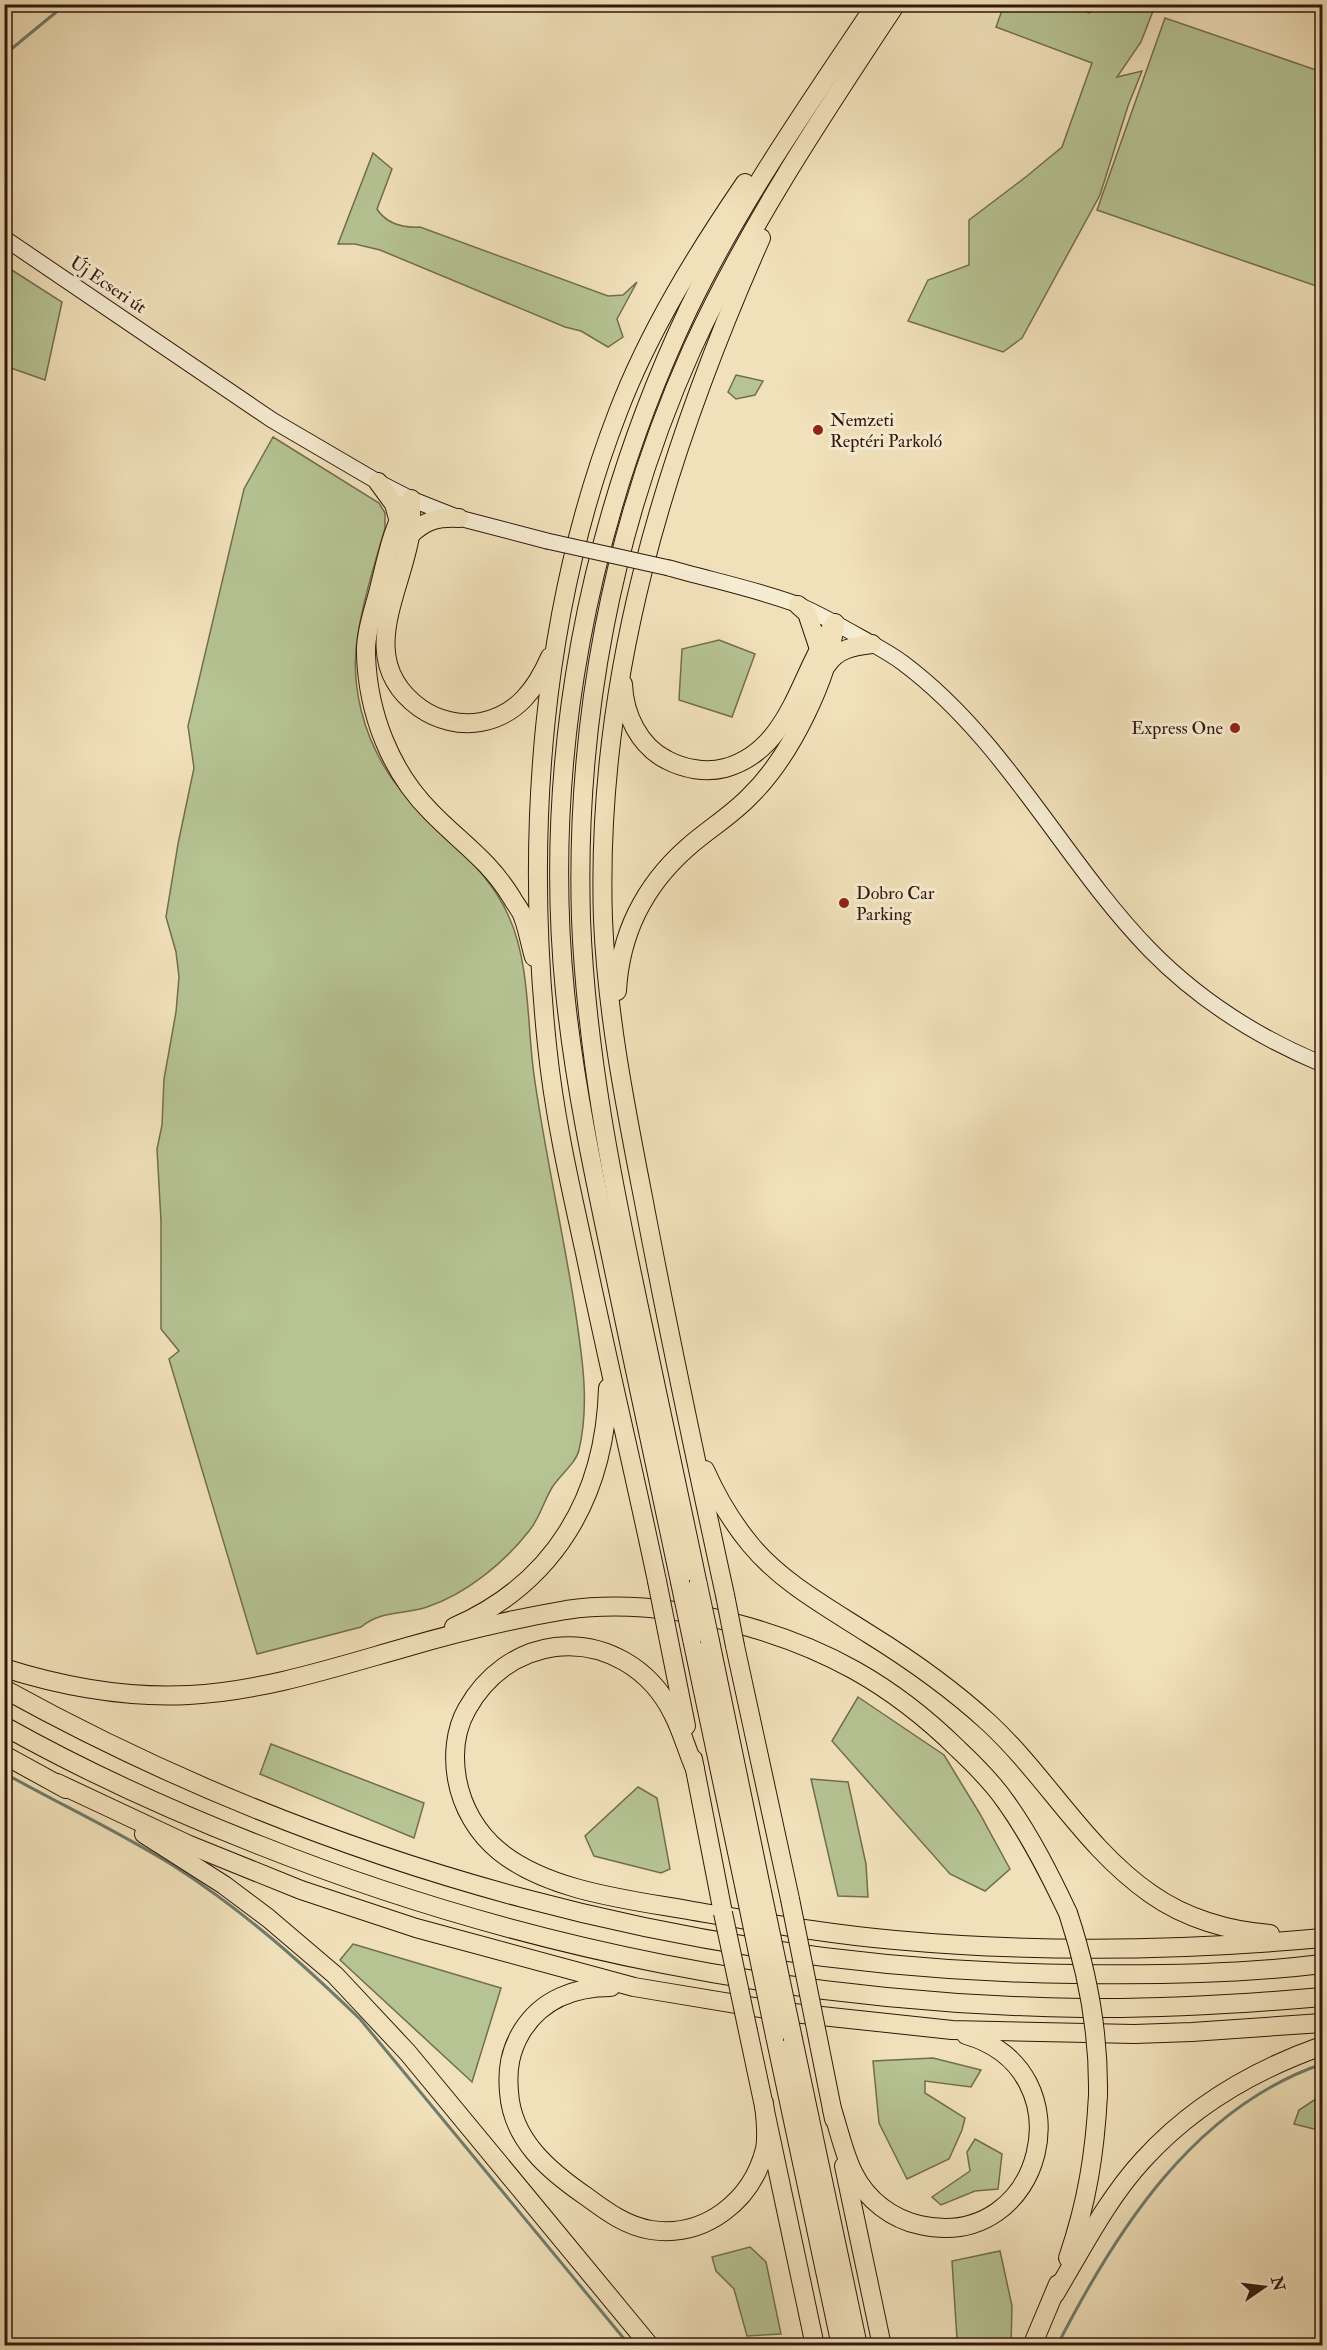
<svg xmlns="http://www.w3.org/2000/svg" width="1327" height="2350" viewBox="0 0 1327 2350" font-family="'IM FELL Double Pica',serif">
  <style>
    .green { fill: #b6c393; stroke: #736d4f; stroke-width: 1.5 }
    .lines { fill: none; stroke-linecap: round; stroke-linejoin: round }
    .stream { stroke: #707b6c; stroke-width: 3 }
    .secondary-casing { stroke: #30170b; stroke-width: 17 }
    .trunk-casing { stroke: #30170b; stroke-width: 20 }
    .secondary { stroke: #f6ecd2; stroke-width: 15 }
    .trunk { stroke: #f1e1ba; stroke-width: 18 }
    .secondary-bridge-casing { stroke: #30170b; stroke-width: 17; stroke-linecap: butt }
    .trunk-bridge-casing { stroke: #30170b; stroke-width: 20; stroke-linecap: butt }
    .secondary-bridge { stroke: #f6ecd2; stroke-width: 15 }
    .trunk-bridge { stroke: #f1e1ba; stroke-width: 18 }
    .poi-dot { fill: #8f2418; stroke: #f6ecd2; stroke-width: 2 }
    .labels { text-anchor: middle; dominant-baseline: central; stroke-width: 6; stroke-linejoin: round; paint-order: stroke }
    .street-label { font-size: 18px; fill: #30170b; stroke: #f6ecd2 }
    .poi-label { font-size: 18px; fill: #30170b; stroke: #f6ecd2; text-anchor: start }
  </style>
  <rect width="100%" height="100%" fill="#f1e1ba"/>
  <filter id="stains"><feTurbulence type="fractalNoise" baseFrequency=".00333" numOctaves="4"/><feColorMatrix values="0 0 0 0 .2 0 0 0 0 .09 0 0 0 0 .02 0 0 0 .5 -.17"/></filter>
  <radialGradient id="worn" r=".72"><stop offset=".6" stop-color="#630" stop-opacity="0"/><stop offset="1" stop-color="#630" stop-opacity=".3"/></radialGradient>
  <g class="green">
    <polygon points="1125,5 1153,11 1141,42 1117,77 1142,71 1128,106 1100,195 1022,338 1003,352 908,321 928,280 969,265 969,220 1027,176 1062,147 1092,63 996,27 1004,5 1069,5 1089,13 1106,5"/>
    <polygon points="1165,18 1322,72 1322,288 1097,210"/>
    <path d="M373,153L392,169L377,209C386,223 402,228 420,227L608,296L623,295L637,282L617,319L623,337L608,347L581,331L565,327L380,250L355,244H338Z"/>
    <polygon points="4,265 62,302 45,380 5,366"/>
    <polygon points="736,375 763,381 755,395 736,399 728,392"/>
    <path d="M273,437L379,503L385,513V528C375,563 363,599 358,634C349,685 364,739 393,780C403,794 417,806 428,818C458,849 492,877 509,917C530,963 527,1025 534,1075C545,1154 563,1231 575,1309C582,1355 590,1404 579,1450C576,1463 561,1474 553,1486C544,1500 540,1518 529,1531C504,1563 466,1594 427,1607C403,1615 382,1610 361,1627L257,1654L169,1359L179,1351L161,1329V1221L157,1149L162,1125L164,1079L176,1012L179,977L176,952L166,917L178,844L194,768L188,726L244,489Z"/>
    <polygon points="719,640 755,654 732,717 679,700 682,649"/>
    <polygon points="858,1697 944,1755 980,1814 1010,1869 985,1891 950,1874 832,1741"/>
    <polygon points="271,1744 424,1803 414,1838 260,1774"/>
    <polygon points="811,1779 848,1782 866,1864 868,1897 838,1896"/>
    <polygon points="638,1787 657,1798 670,1869 661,1873 594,1856 585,1836"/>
    <polygon points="353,1944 501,1988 472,2082 340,1960"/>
    <polygon points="933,2058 981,2070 971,2087 925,2081 925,2093 965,2118 962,2130 949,2159 907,2179 879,2123 873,2061"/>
    <polygon points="1322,2095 1322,2131 1294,2124 1299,2110"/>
    <polygon points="975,2139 1002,2154 998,2189 975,2191 941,2205 932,2197 970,2171 967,2152"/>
    <polygon points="750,2247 766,2262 781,2334 747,2336 734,2289 716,2271 712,2257"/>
    <polygon points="1000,2251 1012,2306 1011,2345 957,2339 952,2261"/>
  </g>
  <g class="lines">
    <g class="stream">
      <polyline points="4,55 66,4"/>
      <path d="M4,1773C61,1805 122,1833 177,1868C245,1912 302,1963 360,2019L630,2346"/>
      <path d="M1057,2346C1116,2230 1194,2108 1322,2064"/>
    </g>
    <g class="secondary-casing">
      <g id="secondary">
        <polyline points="4,238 272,420 378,482 411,499 459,518 547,541"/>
        <path d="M669,568C711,580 755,589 796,604C818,613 839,625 860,637C874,645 890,653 903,663C1006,740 1062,859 1150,950C1200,1001 1257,1037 1322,1064"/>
      </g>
    </g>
    <g class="trunk-casing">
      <g id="trunk">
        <polyline points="378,482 394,504 399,522"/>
        <path d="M411,499C392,524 386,563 378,593C373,612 365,635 366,655C368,713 390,771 431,812C460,842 489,860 512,898C515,904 521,910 523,917C528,930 530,944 534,957"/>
        <path d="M411,504C411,514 412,526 410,536C400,595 355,661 420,708C437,720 460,726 481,722C517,715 536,689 550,657"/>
        <path d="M410,535C426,520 437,517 459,518"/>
        <polyline points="798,605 807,613 818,646"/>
        <path d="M827,665C837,649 854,646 872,644"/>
        <path d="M623,684C624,714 639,746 667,760C684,769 706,773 725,768C790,750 799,675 832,627"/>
        <path d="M617,991C620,935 644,886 687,848C707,830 731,816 750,796C790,757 829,678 835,623"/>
        <path d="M705,1470C717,1497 731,1521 750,1544C781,1582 827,1607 869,1634C911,1660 952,1689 989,1723C1047,1777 1085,1848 1151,1894C1185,1918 1228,1931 1270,1934"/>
        <path d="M657,1581C634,1472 608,1363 585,1253C570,1185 554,1115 547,1045C525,834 541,611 618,412C649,331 696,255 745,183"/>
        <path d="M680,1582C659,1482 637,1381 616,1280C596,1185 575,1090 565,992C542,760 588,521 688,310C740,202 809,104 876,4"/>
        <path d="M698,1585C678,1492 659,1400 639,1307C612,1180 586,1050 581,919C575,725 612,527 692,349C748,227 822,116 896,4"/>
        <path d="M725,1595C696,1462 668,1330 643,1197C625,1105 607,1013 603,920C595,680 665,455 761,238"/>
        <path d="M454,1627C555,1583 605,1496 608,1388"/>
        <polyline points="668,1636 686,1726"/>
        <polyline points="692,1639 745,1890"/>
        <polyline points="710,1641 762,1892"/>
        <polyline points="735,1646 790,1899"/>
        <path d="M4,1668C64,1687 127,1698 189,1695C264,1691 336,1667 407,1647C459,1632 513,1619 566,1610C622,1602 680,1609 734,1623C823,1646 892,1684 958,1749C975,1765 993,1783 1006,1802C1031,1837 1050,1875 1068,1913"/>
        <path d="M4,1689C332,1870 701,1970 1075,1974C1158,1975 1241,1974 1322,1964"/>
        <path d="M4,1726C86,1772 172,1811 259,1845C521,1949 800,2004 1083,2008C1162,2009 1243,2004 1322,1997"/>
        <polyline points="4,1755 66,1789"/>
        <polyline points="693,1759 723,1913"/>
        <path d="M695,1769C687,1751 682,1731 673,1714C651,1669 605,1641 555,1647C517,1652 486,1675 467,1709C455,1730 453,1756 457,1779C462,1807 477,1833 499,1851C549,1892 632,1900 693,1911C760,1922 827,1934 895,1940C1037,1953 1180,1951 1322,1938"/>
        <polyline points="57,1783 187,1844 301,1890 416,1928 634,1987 784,2012 952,2030 1134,2034 1192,2032 1322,2023"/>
        <polyline points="144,1834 224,1885 268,1918 335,1975 408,2053 650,2346"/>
        <path d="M611,1987C575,1987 542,1999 522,2031C510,2051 507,2069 509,2092C512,2140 549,2171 587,2197C606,2211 626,2226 651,2230C705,2238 752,2201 765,2149C768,2134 765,2118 764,2103"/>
        <polyline points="748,2031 815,2346"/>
        <polyline points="775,2036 841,2346"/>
        <polyline points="793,2039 858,2346"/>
        <polyline points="819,2044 834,2119"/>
        <path d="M832,2109C839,2130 844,2155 854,2174C867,2200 892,2219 920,2225C1044,2253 1089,2070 966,2035"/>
        <polyline points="844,2166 882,2346"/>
        <path d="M1068,2258C1087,2203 1095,2153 1098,2095"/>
        <path d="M1055,2294C1082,2249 1107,2199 1143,2160C1192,2106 1254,2070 1322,2046"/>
        <polyline points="1032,2346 1058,2284"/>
      </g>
    </g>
    <use href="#secondary" class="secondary"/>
    <use href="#trunk" class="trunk"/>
    <g class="secondary-bridge-casing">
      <polyline id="secondary-bridge" points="547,541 669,568"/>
    </g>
    <g class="trunk-bridge-casing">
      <g id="trunk-bridge">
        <polyline points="657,1581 668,1636"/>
        <polyline points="680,1582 692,1639"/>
        <polyline points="698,1585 710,1641"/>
        <polyline points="725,1595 735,1646"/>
        <polyline points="745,1890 775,2036"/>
        <polyline points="762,1892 793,2039"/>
        <polyline points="790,1899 819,2044"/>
        <polyline points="723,1913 748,2031"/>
        <path d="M1068,1913C1088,1973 1099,2033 1098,2095"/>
      </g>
    </g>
    <use href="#secondary-bridge" class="secondary-bridge"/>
    <use href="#trunk-bridge" class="trunk-bridge"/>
  </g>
  <g class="poi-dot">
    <circle cx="818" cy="430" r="6"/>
    <circle cx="1235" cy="728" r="6"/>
    <circle cx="844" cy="903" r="6"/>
  </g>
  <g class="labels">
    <g class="street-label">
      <text transform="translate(108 285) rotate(34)">Új Ecseri út</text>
    </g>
    <g class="poi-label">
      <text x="830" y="420">Nemzeti<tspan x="830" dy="21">Reptéri Parkoló</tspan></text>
      <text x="1223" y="728" text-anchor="end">Express One</text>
      <text x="856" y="893">Dobro Car<tspan x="856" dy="21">Parking</tspan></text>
    </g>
  </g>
  <rect width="1327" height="2350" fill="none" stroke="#f1e1ba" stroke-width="24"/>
  <rect x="6" y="6" width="1315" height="2338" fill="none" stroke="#30170b" stroke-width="3"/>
  <rect x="12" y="12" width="1303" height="2326" fill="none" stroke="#30170b" stroke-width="1.5"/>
  <g transform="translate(1264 2287) rotate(76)" stroke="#f6ecd2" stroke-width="4.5" paint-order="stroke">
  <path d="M0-4.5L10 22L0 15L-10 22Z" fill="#30170b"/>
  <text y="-9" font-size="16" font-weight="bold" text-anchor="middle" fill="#30170b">N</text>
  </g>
  <rect width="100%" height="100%" filter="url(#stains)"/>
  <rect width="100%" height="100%" fill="url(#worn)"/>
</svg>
